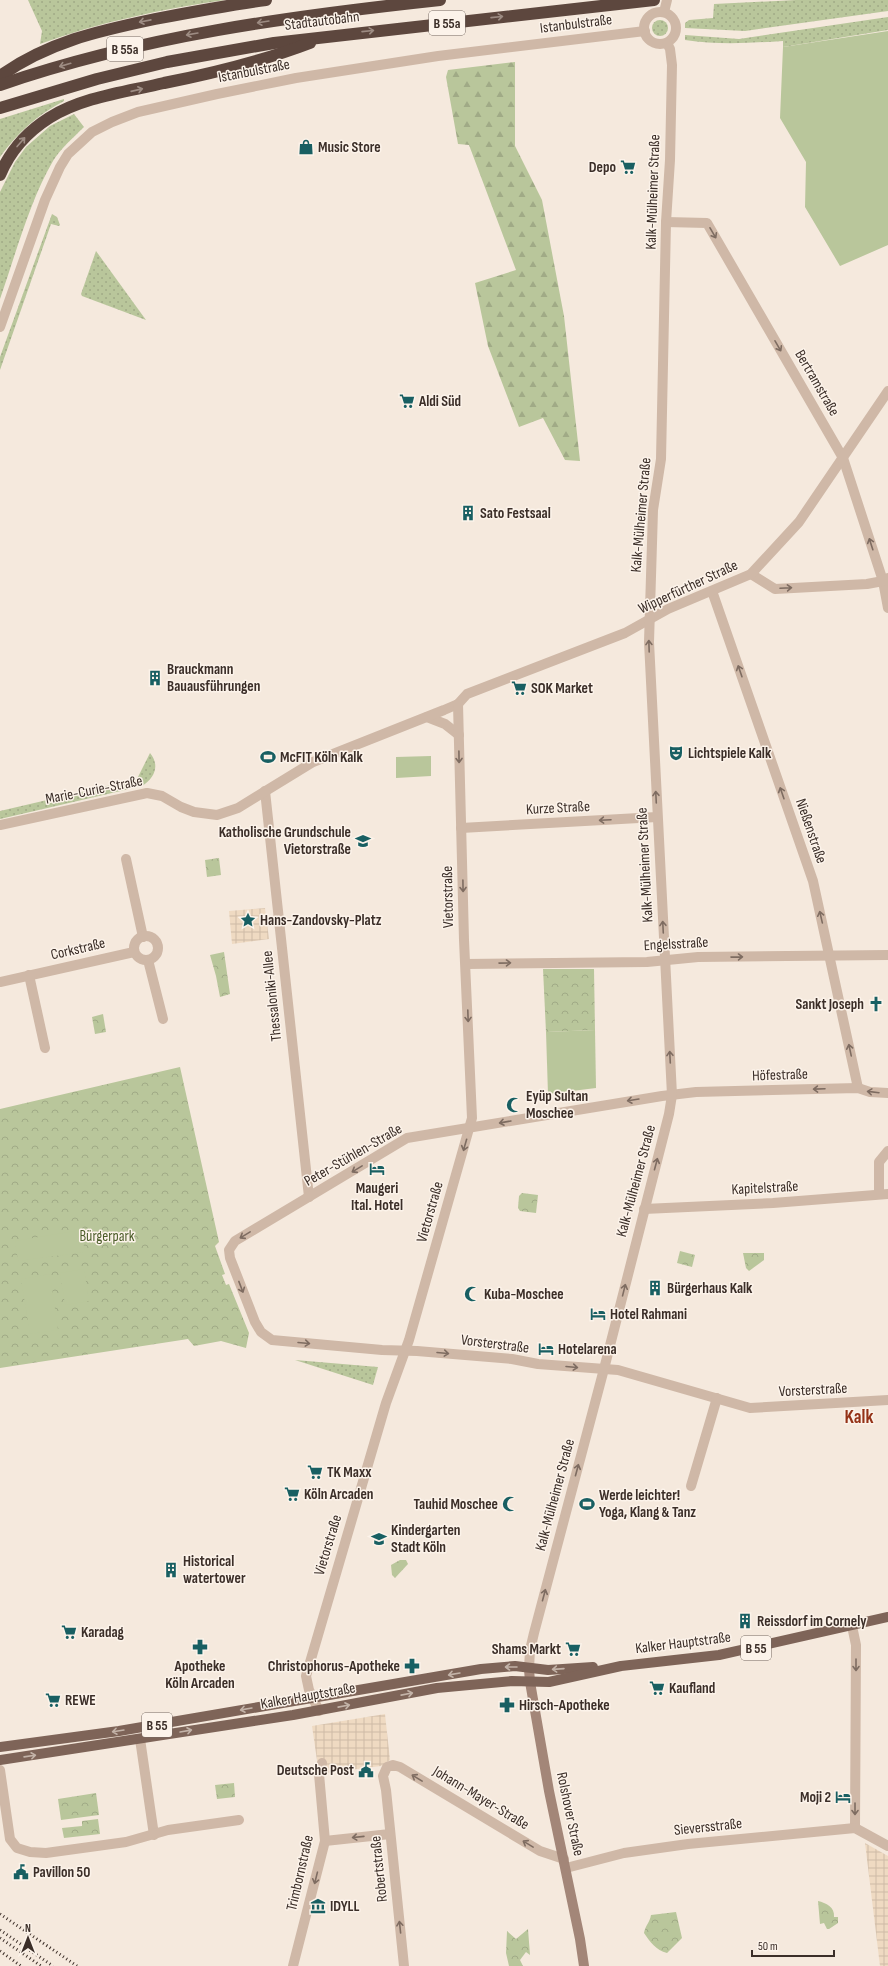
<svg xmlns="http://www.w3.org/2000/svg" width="888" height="1966" viewBox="0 0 888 1966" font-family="'Sofia Sans Condensed',sans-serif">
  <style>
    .grass { fill: url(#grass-dots) }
    .forest { fill: url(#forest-firs) }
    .park { fill: url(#park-crowns) }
    .garden { fill: #b9c69b }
    .plaza { fill: url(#plaza-grid) }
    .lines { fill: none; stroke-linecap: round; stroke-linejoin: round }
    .street { stroke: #cfb8a7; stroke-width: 10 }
    .secondary { stroke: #a38678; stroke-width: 10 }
    .primary { stroke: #7e6458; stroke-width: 10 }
    .highway { stroke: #5d473e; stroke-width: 12 }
    .rail { stroke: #3b2e28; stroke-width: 3; stroke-dasharray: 1 3; stroke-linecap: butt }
    .oneway { stroke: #9d8c83 }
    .oneway2 { stroke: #7e6c61 }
    .oneway3 { stroke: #c3b3a8 }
    .labels { text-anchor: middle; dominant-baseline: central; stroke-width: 3; stroke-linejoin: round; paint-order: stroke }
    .shield { fill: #fcf3ea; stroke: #756962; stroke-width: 1 }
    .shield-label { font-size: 14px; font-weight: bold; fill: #3b2e28 }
    .street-label { font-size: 15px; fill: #3b2e28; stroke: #fcf3ea }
    .poi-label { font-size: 15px; font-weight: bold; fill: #3b2e28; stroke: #fcf3ea; text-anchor: start }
    .park-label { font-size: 15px; fill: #4b5c29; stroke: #fcf3ea }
    .district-label { font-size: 19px; font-weight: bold; fill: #943217; stroke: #fcf3ea }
  </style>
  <defs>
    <pattern id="grass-dots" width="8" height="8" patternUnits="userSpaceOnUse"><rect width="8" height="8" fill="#b9c69b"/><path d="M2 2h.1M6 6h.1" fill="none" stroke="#a0aa86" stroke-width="1.8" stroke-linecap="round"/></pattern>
    <pattern id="forest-firs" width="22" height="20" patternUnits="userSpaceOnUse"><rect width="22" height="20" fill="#b9c69b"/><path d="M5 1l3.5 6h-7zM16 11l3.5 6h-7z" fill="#a0aa86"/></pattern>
    <pattern id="park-crowns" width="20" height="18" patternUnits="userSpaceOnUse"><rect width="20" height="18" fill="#b9c69b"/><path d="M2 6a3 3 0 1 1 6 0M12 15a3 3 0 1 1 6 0" fill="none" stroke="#a0aa86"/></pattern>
    <pattern id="plaza-grid" width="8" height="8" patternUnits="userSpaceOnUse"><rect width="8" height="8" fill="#efdac2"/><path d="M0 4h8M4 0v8" fill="none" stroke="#cebba7"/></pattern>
  </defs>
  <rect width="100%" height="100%" fill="#f5e9dd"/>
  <g class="grass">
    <path d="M28,0H225C163,9 99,22 40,44L42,31Z"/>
    <polygon points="796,0 888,0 888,11 745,31 685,28 685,23 689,20 713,18 714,4"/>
    <path d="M888,17V30L783,47V41C750,43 718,45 685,40V35L739,39Z"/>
    <circle cx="660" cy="28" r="8"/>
    <path d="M64,99V101C37,115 18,132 0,157V119Z"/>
    <path d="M74,114L84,127C73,138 61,148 53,161C30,200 15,256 0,299V192L15,162L26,147L50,126Z"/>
    <polygon points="52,214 57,217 60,225 59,226 51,224 0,370 0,357"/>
    <polygon points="96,251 146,320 82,296 81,294"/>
    <path d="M150,753C160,765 155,778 142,786L0,819V811L137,779Z"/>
    <polygon points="295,1360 378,1367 373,1385"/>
  </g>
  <polygon class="forest" points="515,62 515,146 542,200 564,316 580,461 565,460 543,418 519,427 488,346 475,283 516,270 469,145 458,144 446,77 448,70"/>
  <g class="park">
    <polygon points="219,858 221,875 207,877 205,860"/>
    <polygon points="224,952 230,994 220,997 216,976 210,955"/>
    <polygon points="543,969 594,969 595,1030 546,1032"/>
    <polygon points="103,1014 106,1032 95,1034 92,1017"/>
    <polygon points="180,1067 219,1242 215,1246 225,1274 222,1275 226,1285 229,1284 249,1333 246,1348 221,1341 194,1346 188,1339 0,1368 0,1109"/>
    <polygon points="522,1193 538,1195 536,1213 520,1211 518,1208 519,1196"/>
    <polygon points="680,1251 695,1255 692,1267 677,1263"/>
    <polygon points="743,1253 764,1253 764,1260 749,1271 746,1268"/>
    <polygon points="400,1560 406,1560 408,1564 395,1578 392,1575 391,1565"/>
    <polygon points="234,1783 235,1797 217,1799 215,1785"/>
    <polygon points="96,1793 99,1815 61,1820 58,1799"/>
    <polygon points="98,1819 100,1834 64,1838 62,1828 82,1826 82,1821"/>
    <path d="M818,1901C826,1903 835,1907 834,1917H838V1923L829,1929H827L824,1923L820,1924Z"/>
    <path d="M676,1912L682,1938L667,1953C656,1950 650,1942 644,1933C645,1926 650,1922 651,1915Z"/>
    <polygon points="528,1929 530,1955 526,1952 520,1960 523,1966 509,1966 506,1953 507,1931 516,1939"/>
  </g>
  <g class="garden">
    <polygon points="888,31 888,245 840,266 805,207 806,162 780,118 783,47"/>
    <polygon points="431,756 431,776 396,778 396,757"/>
    <polygon points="595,1030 596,1088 548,1094 546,1032"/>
    <polygon points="81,1230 85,1252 18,1261 15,1241"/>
    <polygon points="84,1269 89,1301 65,1305 60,1273"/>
    <polygon points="50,1274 58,1330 30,1334 21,1279"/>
  </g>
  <g class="plaza">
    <polygon points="265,908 269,939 232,944 229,911"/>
    <polygon points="385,1714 390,1760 381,1766 319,1774 312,1726"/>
    <polygon points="865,1843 888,1856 888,1966 880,1966"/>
  </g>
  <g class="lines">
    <g class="street">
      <circle cx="660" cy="28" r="16"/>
      <polyline points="664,12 667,0"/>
      <polyline points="666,222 707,223 843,458 883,581 888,608"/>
      <polyline points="0,327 45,200 60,167 68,154 92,132 112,122 138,112 217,94 296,78 438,56 645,31"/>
      <polyline points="751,574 775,589 867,584 883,581 888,578"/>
      <polyline points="712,591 813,881 858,1088"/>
      <polyline points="427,717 445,724 459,735"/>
      <polyline points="265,791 309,1197"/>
      <polyline points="0,825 147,793 162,796 181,807 194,812 217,815 238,808 313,762 444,710 458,704 467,694 625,633 668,609 751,574 799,522 888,391"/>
      <polyline points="461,828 657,817"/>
      <polyline points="126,859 143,937"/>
      <circle cx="146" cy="948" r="12"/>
      <polyline points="148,960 163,1019"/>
      <polyline points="466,964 647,962 698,957 888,955"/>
      <polyline points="29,975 45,1048"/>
      <polyline points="0,982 134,952"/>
      <polyline points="888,1093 870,1092 858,1088 696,1092 662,1096 407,1138 235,1241 229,1250 230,1258 255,1322 261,1332 272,1340 382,1350 417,1351 512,1359 538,1364 618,1370 750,1408 888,1400"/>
      <polyline points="879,1194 879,1162 888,1151"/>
      <polyline points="644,1209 773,1203 888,1194"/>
      <polyline points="691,1486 717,1398"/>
      <polyline points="852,1626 856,1645 855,1828"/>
      <polyline points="529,1669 530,1650 534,1633 604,1369 669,1114 672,1095 649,642 653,510 661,459 666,222 670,160 672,65 670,49 667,43"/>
      <polyline points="319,1711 309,1690 306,1676 386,1403 409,1340 472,1118 464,940 458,704"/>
      <polyline points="140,1739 154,1835"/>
      <polyline points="0,1770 10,1839 17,1848 30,1852 46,1853 126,1842 168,1830 239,1820"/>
      <polyline points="325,1841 390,1834"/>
      <polyline points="566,1868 624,1853 688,1844 855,1828 888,1846"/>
      <polyline points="293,1966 325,1841 319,1774 322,1763"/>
      <polyline points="404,1966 386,1790 383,1776 387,1767 393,1765 400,1767 540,1851 564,1859"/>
    </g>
    <polyline class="secondary" points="529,1669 530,1682 549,1791 580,1939 584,1966"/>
    <g class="primary">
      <polyline points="0,1747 119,1731 481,1669 515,1666 548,1670 593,1667"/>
      <polyline points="0,1760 293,1715 437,1688 512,1681 549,1682 621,1666 719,1655 888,1617"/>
    </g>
    <g class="highway">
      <path d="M0,76C48,42 98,31 155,19C192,12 229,5 266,0"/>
      <path d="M0,85C142,36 291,16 440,0"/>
      <polyline points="0,108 97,79 167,62 274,43 654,0"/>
      <path d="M0,175C10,151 27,132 49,118C82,97 126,92 164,83C214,73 263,61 310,43"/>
    </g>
    <g class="rail">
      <polyline points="0,1914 77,1966"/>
      <polyline points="0,1930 53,1966"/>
      <polyline points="0,1938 41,1966"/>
      <polyline points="0,1951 21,1966"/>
    </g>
  </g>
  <defs><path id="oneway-shaft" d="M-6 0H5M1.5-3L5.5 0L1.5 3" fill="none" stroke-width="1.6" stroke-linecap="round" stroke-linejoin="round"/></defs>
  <g class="oneway">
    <use href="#oneway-shaft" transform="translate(497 17) rotate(-6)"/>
    <use href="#oneway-shaft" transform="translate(145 21) rotate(169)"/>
    <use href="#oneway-shaft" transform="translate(263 22) rotate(171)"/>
    <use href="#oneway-shaft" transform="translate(368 31) rotate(-6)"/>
    <use href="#oneway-shaft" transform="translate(192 34) rotate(170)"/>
    <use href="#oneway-shaft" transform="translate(65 65) rotate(164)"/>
    <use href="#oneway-shaft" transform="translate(137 90) rotate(-13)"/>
    <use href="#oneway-shaft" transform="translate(21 142) rotate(-49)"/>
  </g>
  <g class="oneway2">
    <use href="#oneway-shaft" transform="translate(713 233) rotate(60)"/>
    <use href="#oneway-shaft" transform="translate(778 346) rotate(60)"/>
    <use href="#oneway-shaft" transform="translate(871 544) rotate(-108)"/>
    <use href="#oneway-shaft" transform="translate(786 588) rotate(-3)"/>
    <use href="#oneway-shaft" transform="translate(649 646) rotate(-92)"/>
    <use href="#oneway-shaft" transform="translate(740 671) rotate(-109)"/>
    <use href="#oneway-shaft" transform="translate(459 757) rotate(89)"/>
    <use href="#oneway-shaft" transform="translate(782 793) rotate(-109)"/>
    <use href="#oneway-shaft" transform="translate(656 797) rotate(-93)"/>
    <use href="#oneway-shaft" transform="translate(605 820) rotate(177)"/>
    <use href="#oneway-shaft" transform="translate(463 886) rotate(89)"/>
    <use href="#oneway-shaft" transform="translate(821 917) rotate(-103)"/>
    <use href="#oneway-shaft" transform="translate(663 927) rotate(-93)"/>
    <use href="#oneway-shaft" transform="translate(737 957) rotate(-1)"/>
    <use href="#oneway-shaft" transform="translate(505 963) rotate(-1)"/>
    <use href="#oneway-shaft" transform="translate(468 1016) rotate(88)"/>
    <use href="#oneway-shaft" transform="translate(850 1050) rotate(-102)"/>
    <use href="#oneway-shaft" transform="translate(670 1057) rotate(-93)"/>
    <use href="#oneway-shaft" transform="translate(819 1089) rotate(178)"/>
    <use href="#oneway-shaft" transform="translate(873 1092) rotate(-173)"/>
    <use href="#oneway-shaft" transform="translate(633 1100) rotate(171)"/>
    <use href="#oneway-shaft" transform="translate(505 1122) rotate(170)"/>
    <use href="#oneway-shaft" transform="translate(465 1145) rotate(106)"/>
    <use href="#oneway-shaft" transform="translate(656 1164) rotate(-75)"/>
    <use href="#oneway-shaft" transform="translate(357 1169) rotate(149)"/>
    <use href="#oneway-shaft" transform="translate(245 1235) rotate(149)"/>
    <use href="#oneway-shaft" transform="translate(241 1287) rotate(69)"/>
    <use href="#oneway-shaft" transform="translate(624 1290) rotate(-76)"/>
    <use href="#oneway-shaft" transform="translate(304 1343) rotate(5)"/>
    <use href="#oneway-shaft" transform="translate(443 1353) rotate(5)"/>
    <use href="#oneway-shaft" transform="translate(572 1367) rotate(5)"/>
    <use href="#oneway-shaft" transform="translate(577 1470) rotate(-75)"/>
    <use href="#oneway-shaft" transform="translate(544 1595) rotate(-75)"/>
    <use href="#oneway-shaft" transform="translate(856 1665) rotate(90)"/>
    <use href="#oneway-shaft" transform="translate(417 1778) rotate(-149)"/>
    <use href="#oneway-shaft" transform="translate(855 1809) rotate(90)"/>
    <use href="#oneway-shaft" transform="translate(358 1837) rotate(174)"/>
    <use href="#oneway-shaft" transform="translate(528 1844) rotate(-149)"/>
    <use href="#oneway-shaft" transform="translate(316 1878) rotate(104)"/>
    <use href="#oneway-shaft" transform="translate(400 1927) rotate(-96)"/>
  </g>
  <g class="oneway3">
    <use href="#oneway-shaft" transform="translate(511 1667) rotate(-180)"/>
    <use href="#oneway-shaft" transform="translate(558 1669) rotate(176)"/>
    <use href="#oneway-shaft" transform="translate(454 1674) rotate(170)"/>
    <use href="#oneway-shaft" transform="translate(407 1694) rotate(-11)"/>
    <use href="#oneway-shaft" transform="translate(344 1706) rotate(-11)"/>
    <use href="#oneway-shaft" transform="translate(246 1709) rotate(170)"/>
    <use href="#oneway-shaft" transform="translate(118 1731) rotate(171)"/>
    <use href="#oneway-shaft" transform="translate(186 1731) rotate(-10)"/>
    <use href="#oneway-shaft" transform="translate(30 1756) rotate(-8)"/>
  </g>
  <defs>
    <g id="shop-bare" transform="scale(1.2)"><path d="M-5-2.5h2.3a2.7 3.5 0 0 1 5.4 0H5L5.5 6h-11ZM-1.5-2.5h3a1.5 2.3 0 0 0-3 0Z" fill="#185f62" stroke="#fcf3ea" stroke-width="2.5" paint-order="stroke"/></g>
    <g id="supermarket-bare" transform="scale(1.2)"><path d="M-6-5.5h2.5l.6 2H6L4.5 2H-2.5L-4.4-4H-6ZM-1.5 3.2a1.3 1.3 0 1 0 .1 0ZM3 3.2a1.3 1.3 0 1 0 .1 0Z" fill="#185f62" stroke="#fcf3ea" stroke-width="2.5" paint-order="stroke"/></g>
    <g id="building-bare" transform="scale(1.2)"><path d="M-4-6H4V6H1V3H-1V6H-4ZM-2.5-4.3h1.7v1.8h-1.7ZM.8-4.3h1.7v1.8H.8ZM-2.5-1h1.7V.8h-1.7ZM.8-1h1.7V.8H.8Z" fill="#185f62" stroke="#fcf3ea" stroke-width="2.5" paint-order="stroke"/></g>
    <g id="theatre-bare" transform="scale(1.2)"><path d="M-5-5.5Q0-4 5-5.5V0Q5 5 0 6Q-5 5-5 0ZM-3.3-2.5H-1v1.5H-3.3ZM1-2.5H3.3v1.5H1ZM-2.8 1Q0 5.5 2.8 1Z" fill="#185f62" stroke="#fcf3ea" stroke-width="2.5" paint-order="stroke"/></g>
    <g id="stadium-bare" transform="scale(1.2)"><path d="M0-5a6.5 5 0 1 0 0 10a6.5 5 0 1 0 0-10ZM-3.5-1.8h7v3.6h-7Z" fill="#185f62" stroke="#fcf3ea" stroke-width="2.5" paint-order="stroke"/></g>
    <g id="school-bare" transform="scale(1.2)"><path d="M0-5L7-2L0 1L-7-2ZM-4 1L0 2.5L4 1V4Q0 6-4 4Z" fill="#185f62" stroke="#fcf3ea" stroke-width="2.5" paint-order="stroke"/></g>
    <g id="sight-bare" transform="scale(1.2)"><path d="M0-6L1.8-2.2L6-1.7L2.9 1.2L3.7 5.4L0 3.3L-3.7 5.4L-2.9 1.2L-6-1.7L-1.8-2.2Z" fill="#185f62" stroke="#fcf3ea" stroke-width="2.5" paint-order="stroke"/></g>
    <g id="church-bare" transform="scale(1.2)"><path d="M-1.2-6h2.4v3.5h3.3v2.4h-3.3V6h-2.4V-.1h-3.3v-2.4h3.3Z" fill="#185f62" stroke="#fcf3ea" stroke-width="2.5" paint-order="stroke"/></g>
    <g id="mosque-bare" transform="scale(1.2)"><path d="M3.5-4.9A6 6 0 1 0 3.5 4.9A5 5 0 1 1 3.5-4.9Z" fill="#185f62" stroke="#fcf3ea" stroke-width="2.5" paint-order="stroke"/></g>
    <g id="hotel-bare" transform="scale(1.2)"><path d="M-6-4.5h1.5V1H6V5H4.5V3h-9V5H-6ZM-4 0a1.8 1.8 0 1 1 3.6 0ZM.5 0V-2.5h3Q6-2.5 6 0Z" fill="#185f62" stroke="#fcf3ea" stroke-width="2.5" paint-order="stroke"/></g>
    <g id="pharmacy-bare" transform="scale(1.2)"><path d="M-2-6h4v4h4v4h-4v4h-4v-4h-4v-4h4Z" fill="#185f62" stroke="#fcf3ea" stroke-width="2.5" paint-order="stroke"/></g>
    <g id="civic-bare" transform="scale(1.2)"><path d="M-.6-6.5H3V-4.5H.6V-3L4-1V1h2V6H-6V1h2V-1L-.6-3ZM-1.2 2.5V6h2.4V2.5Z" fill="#185f62" stroke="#fcf3ea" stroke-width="2.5" paint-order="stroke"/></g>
    <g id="museum-bare" transform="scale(1.2)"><path d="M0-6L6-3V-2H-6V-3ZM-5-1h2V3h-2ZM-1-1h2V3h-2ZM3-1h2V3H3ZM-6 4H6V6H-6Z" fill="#185f62" stroke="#fcf3ea" stroke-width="2.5" paint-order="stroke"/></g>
  </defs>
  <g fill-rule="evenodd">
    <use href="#shop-bare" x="306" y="147"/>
    <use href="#supermarket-bare" x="628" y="167"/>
    <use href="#supermarket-bare" x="407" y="401"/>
    <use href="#building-bare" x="468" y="513"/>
    <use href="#building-bare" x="155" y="678"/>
    <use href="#supermarket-bare" x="519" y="688"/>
    <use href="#theatre-bare" x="676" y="753"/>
    <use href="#stadium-bare" x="268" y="757"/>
    <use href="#school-bare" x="363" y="841"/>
    <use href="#sight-bare" x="248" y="920"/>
    <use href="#church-bare" x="876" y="1004"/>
    <use href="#mosque-bare" x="514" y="1105"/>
    <use href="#hotel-bare" x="377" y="1169"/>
    <use href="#building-bare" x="655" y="1288"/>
    <use href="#mosque-bare" x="472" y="1294"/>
    <use href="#hotel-bare" x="598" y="1314"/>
    <use href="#hotel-bare" x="546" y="1349"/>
    <use href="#supermarket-bare" x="315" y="1472"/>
    <use href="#supermarket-bare" x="292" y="1494"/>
    <use href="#mosque-bare" x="510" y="1504"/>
    <use href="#stadium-bare" x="587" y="1504"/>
    <use href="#school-bare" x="379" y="1539"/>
    <use href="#building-bare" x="171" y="1570"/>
    <use href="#building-bare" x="745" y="1621"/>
    <use href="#supermarket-bare" x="69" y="1632"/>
    <use href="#pharmacy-bare" x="200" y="1647"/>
    <use href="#supermarket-bare" x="573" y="1649"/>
    <use href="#pharmacy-bare" x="412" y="1666"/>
    <use href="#supermarket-bare" x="657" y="1688"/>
    <use href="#supermarket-bare" x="53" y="1700"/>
    <use href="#pharmacy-bare" x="507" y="1705"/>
    <use href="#civic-bare" x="366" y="1770"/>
    <use href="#hotel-bare" x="843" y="1797"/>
    <use href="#civic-bare" x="21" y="1872"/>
    <use href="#museum-bare" x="318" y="1906"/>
  </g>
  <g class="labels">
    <g class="shield">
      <rect x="429" y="11" width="36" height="24" rx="3"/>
      <rect x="107" y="37" width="36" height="24" rx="3"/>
      <rect x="741" y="1636" width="30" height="24" rx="3"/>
      <rect x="142" y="1713" width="30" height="24" rx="3"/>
    </g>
    <g class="shield-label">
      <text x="447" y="23">B 55a</text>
      <text x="125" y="49">B 55a</text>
      <text x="756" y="1648">B 55</text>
      <text x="157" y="1725">B 55</text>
    </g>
    <g class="street-label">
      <text transform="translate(322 21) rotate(-7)">Stadtautobahn</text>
      <text transform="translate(576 24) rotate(-7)">Istanbulstraße</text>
      <text transform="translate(254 71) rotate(-11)">Istanbulstraße</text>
      <text transform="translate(653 192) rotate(-88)">Kalk-Mülheimer Straße</text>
      <text transform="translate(817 383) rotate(60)">Bertramstraße</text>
      <text transform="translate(641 515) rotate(-85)">Kalk-Mülheimer Straße</text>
      <text transform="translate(688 587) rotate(-25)">Wipperfürther Straße</text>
      <text transform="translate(94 790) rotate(-11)">Marie-Curie-Straße</text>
      <text transform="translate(558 808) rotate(-3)">Kurze Straße</text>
      <text transform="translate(811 831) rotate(71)">Nießenstraße</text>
      <text transform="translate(645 865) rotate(-93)">Kalk-Mülheimer Straße</text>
      <text transform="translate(448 897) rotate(-91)">Vietorstraße</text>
      <text transform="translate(676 944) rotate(-3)">Engelsstraße</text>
      <text transform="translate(78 949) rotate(-13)">Corkstraße</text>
      <text transform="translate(272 996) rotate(-96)">Thessaloniki-Allee</text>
      <text transform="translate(780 1075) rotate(-2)">Höfestraße</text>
      <text transform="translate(353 1155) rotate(-30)">Peter-Stühlen-Straße</text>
      <text transform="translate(636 1181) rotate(-75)">Kalk-Mülheimer Straße</text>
      <text transform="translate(765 1188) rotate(-3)">Kapitelstraße</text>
      <text transform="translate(430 1212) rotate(-74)">Vietorstraße</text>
      <text transform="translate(495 1344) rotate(7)">Vorsterstraße</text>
      <text transform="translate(813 1390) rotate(-3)">Vorsterstraße</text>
      <text transform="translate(555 1495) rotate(-75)">Kalk-Mülheimer Straße</text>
      <text transform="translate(328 1545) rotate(-73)">Vietorstraße</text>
      <text transform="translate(683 1643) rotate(-7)">Kalker Hauptstraße</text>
      <text transform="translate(308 1696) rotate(-10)">Kalker Hauptstraße</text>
      <text transform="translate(481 1798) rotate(31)">Johann-Mayer-Straße</text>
      <text transform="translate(570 1814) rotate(78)">Rolshover Straße</text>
      <text transform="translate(708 1827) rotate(-6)">Sieversstraße</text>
      <text transform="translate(379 1869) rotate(-96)">Robertstraße</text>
      <text transform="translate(300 1873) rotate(-77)">Trimbornstraße</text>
    </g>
    <g class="poi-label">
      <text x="318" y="147">Music Store</text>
      <text x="616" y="167" text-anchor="end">Depo</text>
      <text x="419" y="401">Aldi Süd</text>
      <text x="480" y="513">Sato Festsaal</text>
      <text x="167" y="669">Brauckmann<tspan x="167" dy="17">Bauausführungen</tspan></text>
      <text x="531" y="688">SOK Market</text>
      <text x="688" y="753">Lichtspiele Kalk</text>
      <text x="280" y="757">McFIT Köln Kalk</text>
      <text x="351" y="832" text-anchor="end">Katholische Grundschule<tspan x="351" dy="17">Vietorstraße</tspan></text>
      <text x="260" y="920">Hans-Zandovsky-Platz</text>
      <text x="864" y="1004" text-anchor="end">Sankt Joseph</text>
      <text x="526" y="1096">Eyüp Sultan<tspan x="526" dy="17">Moschee</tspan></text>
      <text x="377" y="1188" text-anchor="middle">Maugeri<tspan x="377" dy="17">Ital. Hotel</tspan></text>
      <text x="667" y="1288">Bürgerhaus Kalk</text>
      <text x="484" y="1294">Kuba-Moschee</text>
      <text x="610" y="1314">Hotel Rahmani</text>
      <text x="558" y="1349">Hotelarena</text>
      <text x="327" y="1472">TK Maxx</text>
      <text x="304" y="1494">Köln Arcaden</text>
      <text x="599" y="1495">Werde leichter!<tspan x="599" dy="17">Yoga, Klang &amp; Tanz</tspan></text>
      <text x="498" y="1504" text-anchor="end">Tauhid Moschee</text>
      <text x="391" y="1530">Kindergarten<tspan x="391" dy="17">Stadt Köln</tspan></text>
      <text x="183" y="1561">Historical<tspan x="183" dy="17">watertower</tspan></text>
      <text x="757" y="1621">Reissdorf im Cornely</text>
      <text x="81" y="1632">Karadag</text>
      <text x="561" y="1649" text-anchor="end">Shams Markt</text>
      <text x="200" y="1666" text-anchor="middle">Apotheke<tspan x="200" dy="17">Köln Arcaden</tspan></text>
      <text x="400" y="1666" text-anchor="end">Christophorus-Apotheke</text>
      <text x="669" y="1688">Kaufland</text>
      <text x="65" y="1700">REWE</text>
      <text x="519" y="1705">Hirsch-Apotheke</text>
      <text x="354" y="1770" text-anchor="end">Deutsche Post</text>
      <text x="831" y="1797" text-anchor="end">Moji 2</text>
      <text x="33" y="1872">Pavillon 50</text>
      <text x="330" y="1906">IDYLL</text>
    </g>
    <g class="park-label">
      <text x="107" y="1236">Bürgerpark</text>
    </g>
    <g class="district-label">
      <text x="859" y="1417">Kalk</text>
    </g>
  </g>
  <g transform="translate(28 1938)" stroke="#fcf3ea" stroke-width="3" paint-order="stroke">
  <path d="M0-3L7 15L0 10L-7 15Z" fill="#3b2e28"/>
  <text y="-6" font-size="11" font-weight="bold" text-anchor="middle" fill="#3b2e28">N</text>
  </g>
  <path d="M752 1950v6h82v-6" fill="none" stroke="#3b2e28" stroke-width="2"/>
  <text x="758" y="1950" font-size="12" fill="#3b2e28" stroke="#fcf3ea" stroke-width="3" paint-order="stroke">50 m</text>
</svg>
